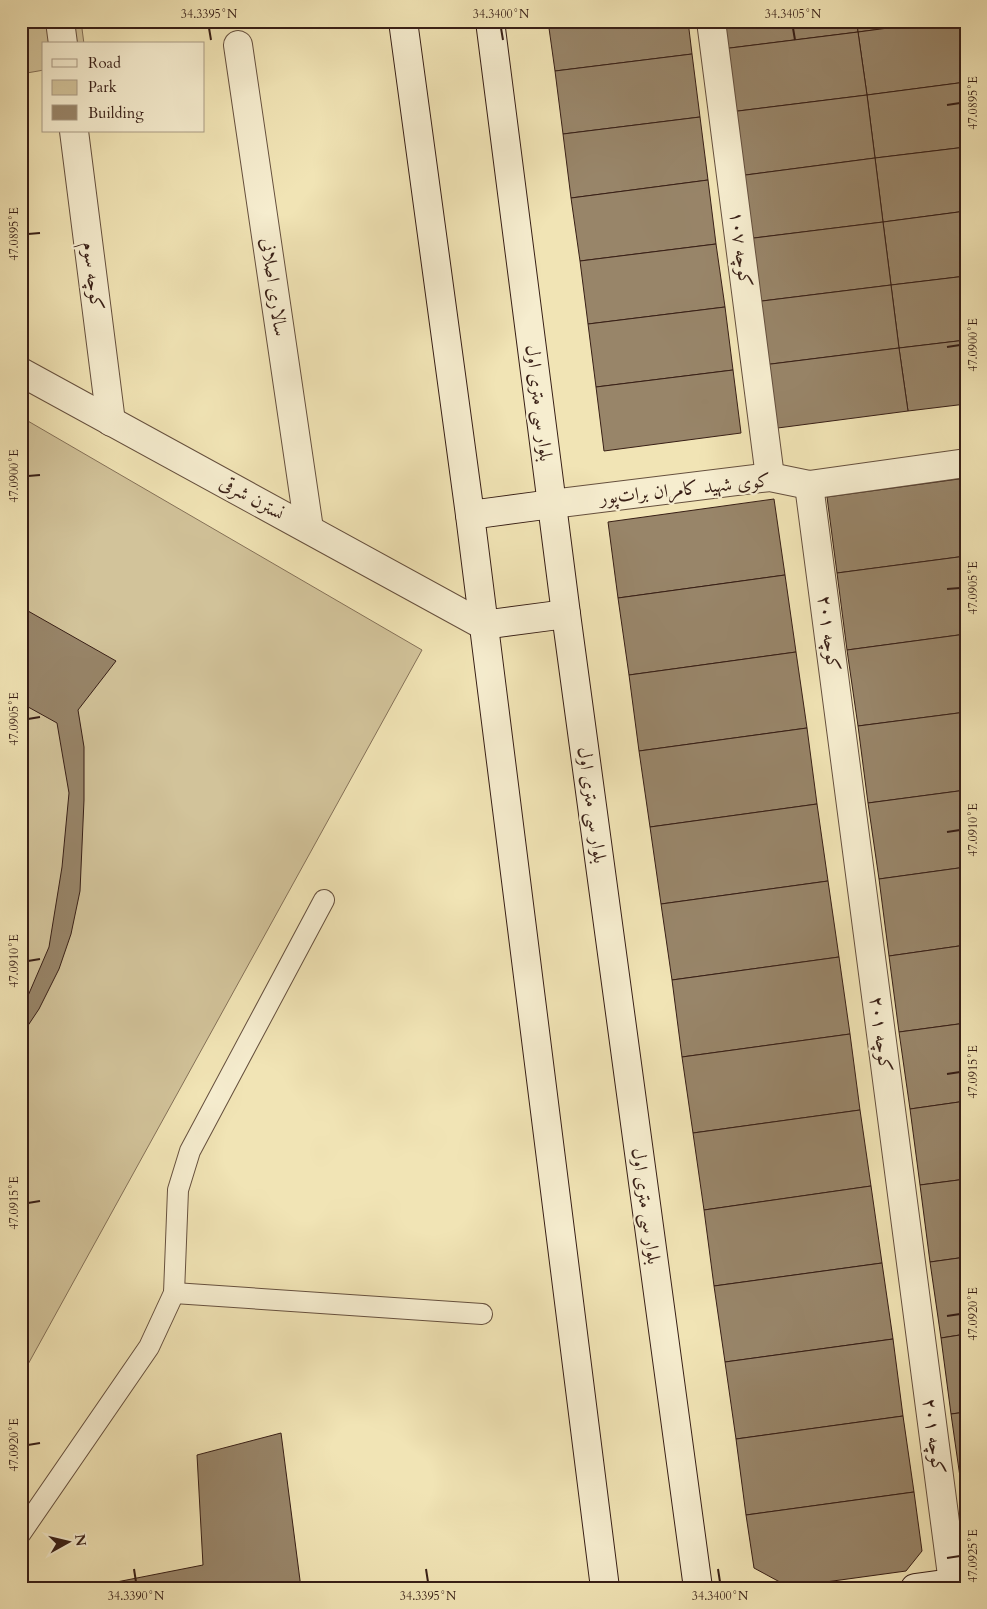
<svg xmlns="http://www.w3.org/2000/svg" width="987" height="1609" viewBox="0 0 987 1609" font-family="Cardo,Amiri,serif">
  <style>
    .green { fill: #d2c39a; stroke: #857158 }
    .building { fill: #988569; stroke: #381f16 }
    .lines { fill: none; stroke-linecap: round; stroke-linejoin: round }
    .service-casing { stroke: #66503e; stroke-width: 22 }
    .minor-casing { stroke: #66503e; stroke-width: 30 }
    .tertiary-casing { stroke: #66503e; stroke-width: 30 }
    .secondary-casing { stroke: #381f16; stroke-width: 30 }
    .service { stroke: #f6edcf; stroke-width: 20 }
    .minor { stroke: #f6edcf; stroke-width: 28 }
    .tertiary { stroke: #f6edcf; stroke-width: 28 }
    .secondary { stroke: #f6edcf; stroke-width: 28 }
    .ticks { fill: none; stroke: #381f16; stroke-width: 2 }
    .labels { text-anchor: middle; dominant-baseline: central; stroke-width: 4.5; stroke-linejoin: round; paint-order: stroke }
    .street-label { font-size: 19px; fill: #381f16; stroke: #f6edcf }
    .neatline { fill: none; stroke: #381f16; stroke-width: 2 }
    .ticks-label { font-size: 12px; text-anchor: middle; fill: #381f16 }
  </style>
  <rect width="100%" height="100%" fill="#f1e4b5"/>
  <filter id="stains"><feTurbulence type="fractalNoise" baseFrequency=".004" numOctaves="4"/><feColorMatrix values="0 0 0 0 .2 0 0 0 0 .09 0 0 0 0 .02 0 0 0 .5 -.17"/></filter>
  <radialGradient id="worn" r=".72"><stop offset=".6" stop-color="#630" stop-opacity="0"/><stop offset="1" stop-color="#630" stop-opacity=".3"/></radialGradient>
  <g class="green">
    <polygon points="21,21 81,21 84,44 44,44 44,70 21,74"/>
    <polygon points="21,417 422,650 21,1377"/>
  </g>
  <g class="building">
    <polygon points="548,21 688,21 692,54 555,71"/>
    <polygon points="718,21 857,21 858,32 722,49"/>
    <polygon points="857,21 941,21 858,32"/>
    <polygon points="941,21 966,21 966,82 867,95 858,32"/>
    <polygon points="858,32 867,95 730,112 722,49"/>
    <polygon points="692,54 700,117 563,134 555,71"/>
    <polygon points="966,82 966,147 875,158 867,95"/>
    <polygon points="867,95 875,158 738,176 730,112"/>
    <polygon points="700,117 708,180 571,198 563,134"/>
    <polygon points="966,147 966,211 883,222 875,158"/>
    <polygon points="875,158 883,222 746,239 738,176"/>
    <polygon points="708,180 716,244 580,261 571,198"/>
    <polygon points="966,211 966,276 891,285 883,222"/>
    <polygon points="883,222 891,285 754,302 746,239"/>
    <polygon points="716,244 725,307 588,324 580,261"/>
    <polygon points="966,276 966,340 899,348 891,285"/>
    <polygon points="891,285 899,348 763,365 754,302"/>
    <polygon points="725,307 733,370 596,387 588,324"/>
    <polygon points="966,340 966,404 908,411 899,348"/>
    <polygon points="899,348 908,411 770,429 763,365"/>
    <polygon points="733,370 741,433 604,451 596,387"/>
    <polygon points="966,478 966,556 837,573 827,497"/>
    <polygon points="774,499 785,575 618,598 608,522"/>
    <polygon points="966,556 966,634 847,650 837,573"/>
    <polygon points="785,575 796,652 629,675 618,598"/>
    <polygon points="21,607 116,661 78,710 84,747 84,800 80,891 71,934 59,969 39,1009 21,1036 21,1012 49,947 62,867 69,793 57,723 21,703"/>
    <polygon points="966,634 966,712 858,726 847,650"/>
    <polygon points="796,652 807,728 639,751 629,675"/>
    <polygon points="966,712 966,790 868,803 858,726"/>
    <polygon points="807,728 817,804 650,827 639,751"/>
    <polygon points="966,790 966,867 879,879 868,803"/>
    <polygon points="817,804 828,881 661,904 650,827"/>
    <polygon points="966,867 966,945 889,956 879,879"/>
    <polygon points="828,881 839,957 672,980 661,904"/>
    <polygon points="966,945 966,1023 899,1032 889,956"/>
    <polygon points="839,957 850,1034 682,1057 672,980"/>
    <polygon points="966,1023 966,1101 910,1109 899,1032"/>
    <polygon points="850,1034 860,1110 693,1133 682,1057"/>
    <polygon points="966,1101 966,1179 920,1185 910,1109"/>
    <polygon points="860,1110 871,1186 704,1210 693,1133"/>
    <polygon points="966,1179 966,1257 930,1262 920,1185"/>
    <polygon points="871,1186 882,1263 714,1286 704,1210"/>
    <polygon points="966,1257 966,1334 941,1338 930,1262"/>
    <polygon points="882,1263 893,1339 725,1362 714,1286"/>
    <polygon points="966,1334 966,1412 951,1414 941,1338"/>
    <polygon points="893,1339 903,1416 736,1439 725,1362"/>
    <polygon points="966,1412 966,1490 962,1491 951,1414"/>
    <polygon points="903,1416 914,1492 746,1515 736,1439"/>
    <polygon points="281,1433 301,1588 86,1588 203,1565 197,1455"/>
    <polygon points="966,1490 966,1520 962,1491"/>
    <polygon points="914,1492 922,1551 906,1571 789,1587 754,1568 746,1515"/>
  </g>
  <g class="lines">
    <g class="service-casing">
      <g id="service">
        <polyline points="174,1293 482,1314"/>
        <polyline points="21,1533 149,1347 174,1293 178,1190 190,1151 324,900"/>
      </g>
    </g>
    <g class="minor-casing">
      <g id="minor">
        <polyline points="60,21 63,44"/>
        <polyline points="711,21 770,477"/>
        <polyline points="238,45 309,529"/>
        <polyline points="74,131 111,422"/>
        <polyline points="809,485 953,1583"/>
      </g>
    </g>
    <g class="tertiary-casing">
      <g id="tertiary">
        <polyline points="21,372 483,625"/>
        <polyline points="552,504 770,477 809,485 966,463"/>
      </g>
    </g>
    <g class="secondary-casing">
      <g id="secondary">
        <polyline points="403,21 470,515 605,1588"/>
        <polyline points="490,21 566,614 698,1588"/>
        <polyline points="470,515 552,504"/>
        <polyline points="483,625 566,614"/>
        <polyline points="915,1588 966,1581"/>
      </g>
    </g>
    <use href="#service" class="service"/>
    <use href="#minor" class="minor"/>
    <use href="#tertiary" class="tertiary"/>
    <use href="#secondary" class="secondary"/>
  </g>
  <path class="ticks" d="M209,28L211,40M501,28L503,40M793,28L795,40M947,105L960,103M28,234L40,233M947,347L960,345M28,476L40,475M947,589L960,588M28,719L40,717M947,832L960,830M28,961L40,959M947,1074L960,1072M28,1203L40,1201M947,1316L960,1314M28,1445L40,1443M947,1558L960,1556M134,1569L136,1582M426,1569L428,1582M718,1569L720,1582"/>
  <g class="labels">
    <g class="street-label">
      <text transform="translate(741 249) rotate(83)">کوچه ۱۰۷</text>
      <text transform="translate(93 276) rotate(83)">کوچه سوم</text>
      <text transform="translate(274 287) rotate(82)">سالاری اصلانی</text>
      <text transform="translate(539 403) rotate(83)">بلوار سی متری اول</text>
      <text transform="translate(685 489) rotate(-6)">کوی شهید کامران برات‌پور</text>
      <text transform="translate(252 498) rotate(29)">نسترن شرقی</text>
      <text transform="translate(829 633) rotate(83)">کوچه ۲۰۱</text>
      <text transform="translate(592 805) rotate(82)">بلوار سی متری اول</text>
      <text transform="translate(881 1034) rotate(83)">کوچه ۲۰۱</text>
      <text transform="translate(646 1206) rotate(82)">بلوار سی متری اول</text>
      <text transform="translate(934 1436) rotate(83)">کوچه ۲۰۱</text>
    </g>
  </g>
  <rect width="987" height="1609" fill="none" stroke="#f1e4b5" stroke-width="55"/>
  <rect x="42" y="42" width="162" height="90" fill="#f6edcf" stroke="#aa9b85"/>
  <rect x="52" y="59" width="25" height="8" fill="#f6edcf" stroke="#aa9b85"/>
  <text x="88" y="68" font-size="15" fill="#381f16">Road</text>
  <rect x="52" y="80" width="25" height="15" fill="#d2c39a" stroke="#aa9b85"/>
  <text x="88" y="92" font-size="15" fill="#381f16">Park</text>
  <rect x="52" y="105" width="25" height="15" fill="#988569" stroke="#aa9b85"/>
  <text x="88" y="118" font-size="15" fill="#381f16">Building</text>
  <g transform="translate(68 1542) rotate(82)" stroke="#f6edcf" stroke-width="4" paint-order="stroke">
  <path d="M0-4L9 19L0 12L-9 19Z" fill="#381f16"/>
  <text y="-8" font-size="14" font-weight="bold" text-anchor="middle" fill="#381f16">N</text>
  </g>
  <rect x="28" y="28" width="932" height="1554" class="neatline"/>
  <g class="ticks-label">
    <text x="209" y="18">34.3395°N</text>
    <text x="501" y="18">34.3400°N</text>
    <text x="793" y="18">34.3405°N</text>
    <text transform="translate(973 103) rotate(-90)" y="4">47.0895°E</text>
    <text transform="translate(14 234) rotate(-90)" y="4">47.0895°E</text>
    <text transform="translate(973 345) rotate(-90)" y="4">47.0900°E</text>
    <text transform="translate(14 476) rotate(-90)" y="4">47.0900°E</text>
    <text transform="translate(973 588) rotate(-90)" y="4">47.0905°E</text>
    <text transform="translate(14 719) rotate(-90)" y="4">47.0905°E</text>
    <text transform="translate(973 830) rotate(-90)" y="4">47.0910°E</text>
    <text transform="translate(14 961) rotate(-90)" y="4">47.0910°E</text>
    <text transform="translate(973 1072) rotate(-90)" y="4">47.0915°E</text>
    <text transform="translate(14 1203) rotate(-90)" y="4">47.0915°E</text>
    <text transform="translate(973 1314) rotate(-90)" y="4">47.0920°E</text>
    <text transform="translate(14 1445) rotate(-90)" y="4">47.0920°E</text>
    <text transform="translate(973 1556) rotate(-90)" y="4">47.0925°E</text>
    <text x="136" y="1600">34.3390°N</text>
    <text x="428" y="1600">34.3395°N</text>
    <text x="720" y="1600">34.3400°N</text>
  </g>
  <rect width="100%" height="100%" filter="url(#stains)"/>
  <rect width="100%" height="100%" fill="url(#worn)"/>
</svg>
